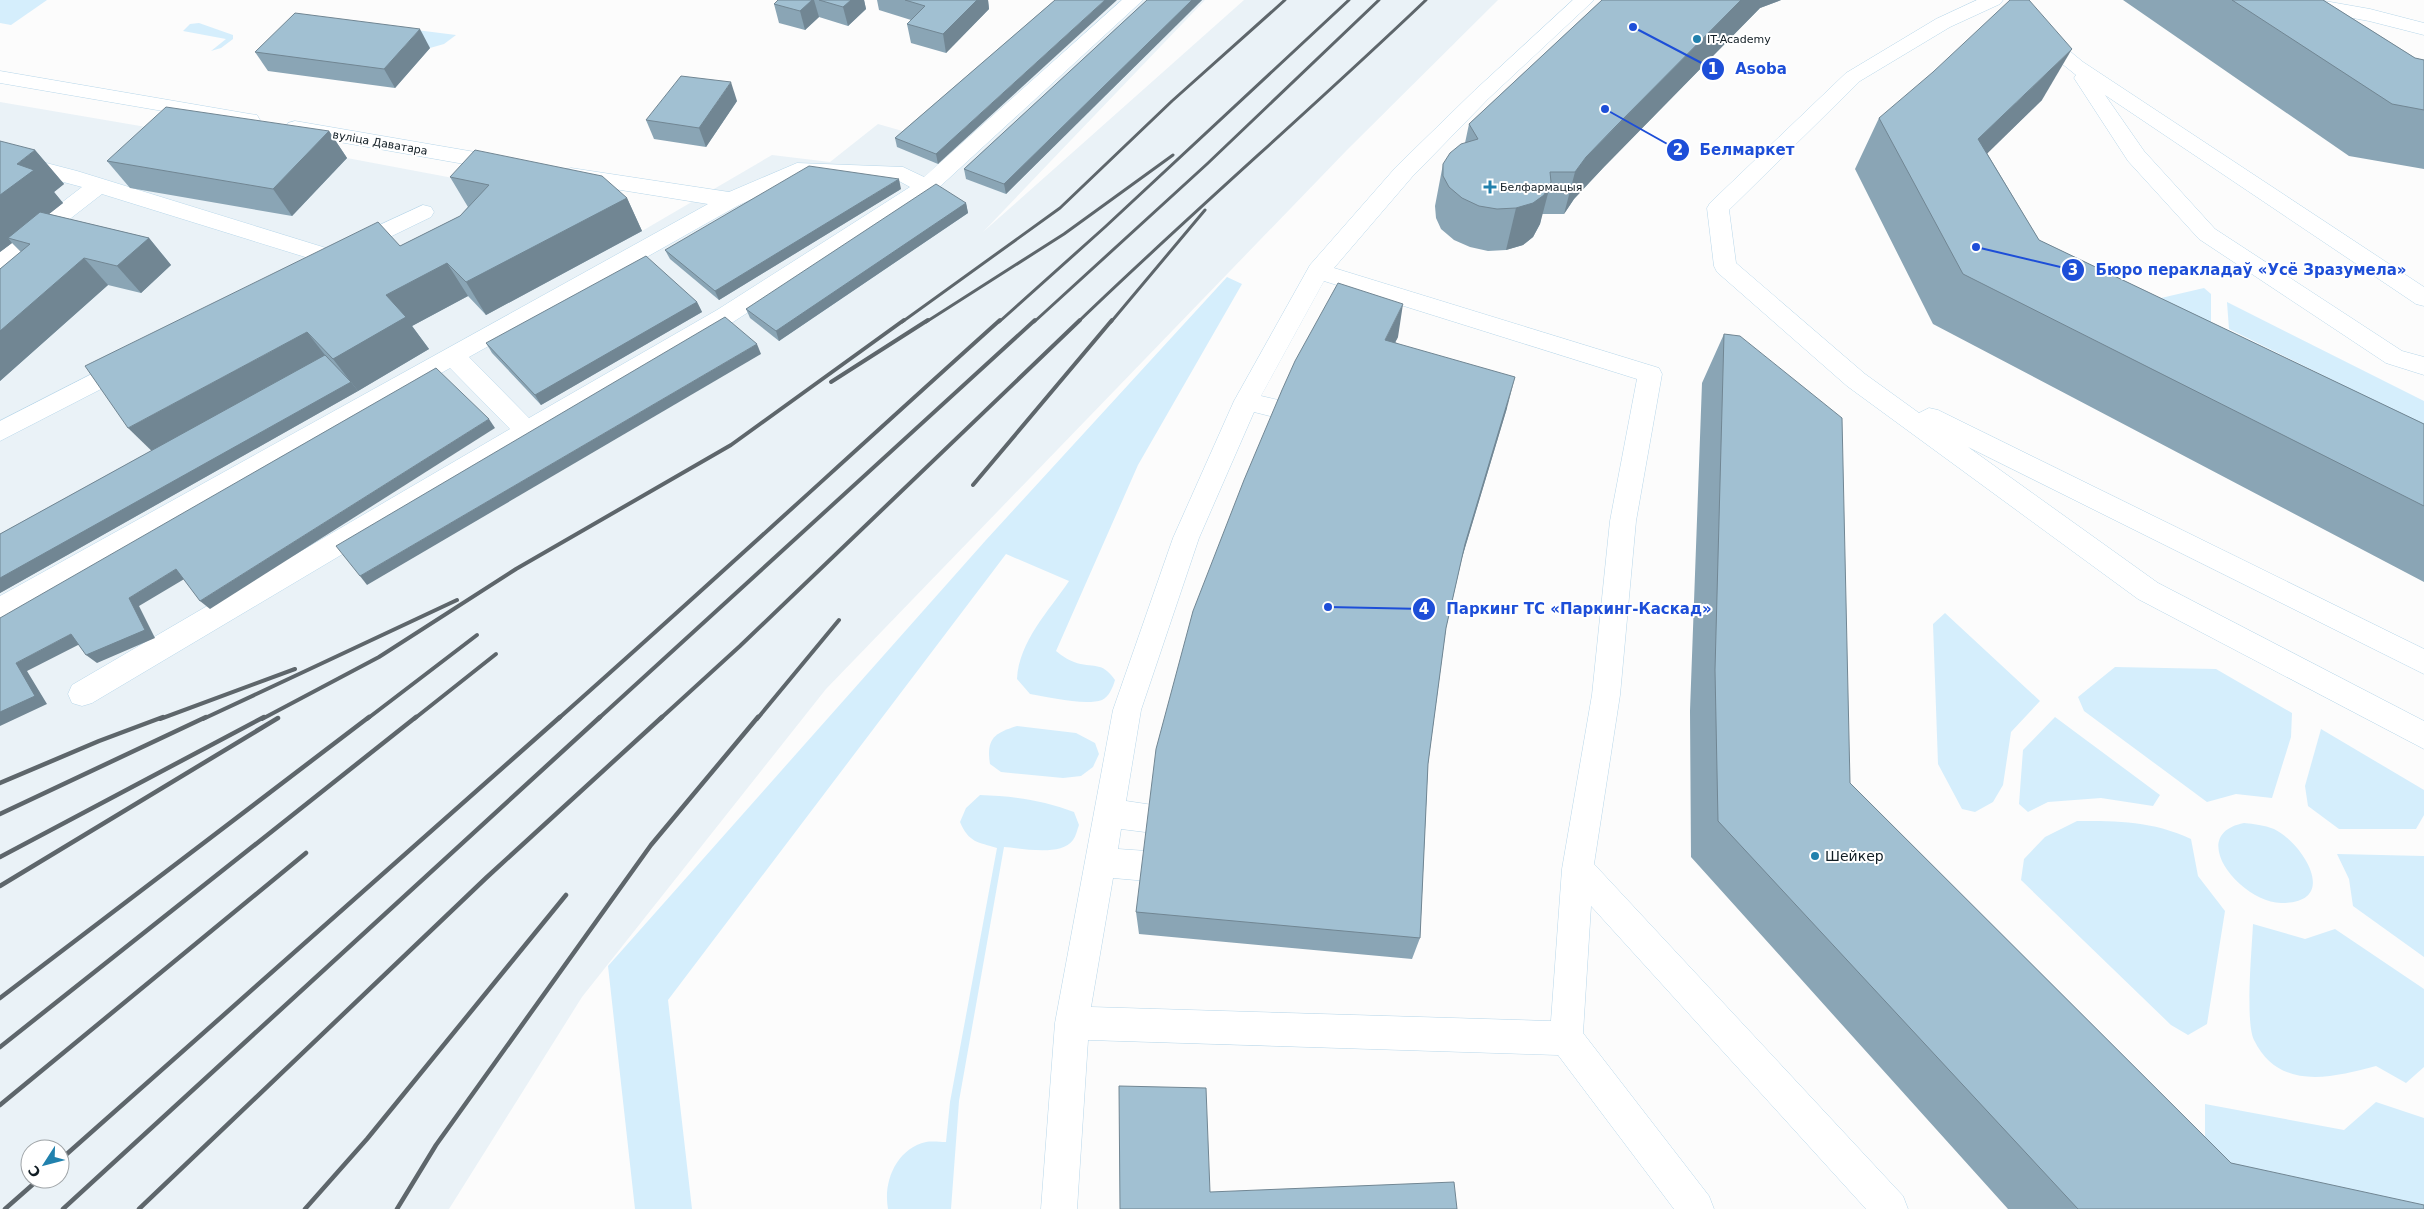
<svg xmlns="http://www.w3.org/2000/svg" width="2424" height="1209" viewBox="0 0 2424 1209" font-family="'DejaVu Sans',sans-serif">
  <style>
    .built { fill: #eaf2f7; fill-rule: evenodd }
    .green { fill: #d5eefc }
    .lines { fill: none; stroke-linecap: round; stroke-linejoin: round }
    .service-casing { stroke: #b8d7ea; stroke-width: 1 }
    .service { fill: #fff; fill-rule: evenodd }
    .rail-far2 { stroke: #5e666b; stroke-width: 3 }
    .rail-far1 { stroke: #5e666b; stroke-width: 4 }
    .rail { stroke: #5e666b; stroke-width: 4.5 }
    .wall { fill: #8aa5b5 }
    .shaded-wall { fill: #718693 }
    .building { fill: #a1c0d2; stroke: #718693 }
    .poi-dot { fill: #2181ad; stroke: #fff; stroke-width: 2 }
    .labels { text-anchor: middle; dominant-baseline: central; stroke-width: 4; stroke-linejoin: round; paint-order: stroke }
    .far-poi-label { font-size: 11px; fill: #101c23; stroke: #fff; text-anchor: start }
    .far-street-label { font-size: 11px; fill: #101c23; stroke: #fff }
    .poi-label { font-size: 14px; fill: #101c23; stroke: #fff; text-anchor: start }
    .leader { fill: none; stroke: #1d4ed8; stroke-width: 2 }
    .callout-dot { fill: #1d4ed8; stroke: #fff; stroke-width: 2 }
    .mark-label { font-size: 15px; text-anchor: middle; font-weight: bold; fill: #fff }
    .callout-label { font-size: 15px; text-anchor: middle; font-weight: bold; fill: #1d4ed8; stroke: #fff; stroke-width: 4; stroke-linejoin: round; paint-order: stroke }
  </style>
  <rect width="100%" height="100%" fill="#fcfcfc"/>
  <path class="built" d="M1068,0H1205L983,232L1244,0H1498L1347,150L826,689L582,997L449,1209H0V102L187,134L347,158L617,209L642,231L772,155L830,162L878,124L913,134ZM30,1149H60V1179H30Z"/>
  <g class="green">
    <polygon points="0,0 47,0 11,25 0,23"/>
    <polygon points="321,18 456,35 444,44 430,48 306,32"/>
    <polygon points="199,23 233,35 233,39 221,48 211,51 226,39 183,31 190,24"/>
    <path d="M1227,277L1242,284L1138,465L1056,651C1061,655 1068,660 1074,662C1093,669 1101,660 1115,680C1113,687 1109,697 1102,700C1085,706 1048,697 1030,694L1017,679C1019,641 1049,611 1069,581L1006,554L668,1000L692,1209H635L608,966L986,540Z"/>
    <polygon points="2204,288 2211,294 2211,323 2161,298"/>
    <polygon points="2227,302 2424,401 2424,425 2229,329"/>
    <polygon points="1945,613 2040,701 2011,732 2003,785 1993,802 1975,812 1962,809 1938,764 1933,624"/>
    <polygon points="2115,667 2216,669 2292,713 2291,737 2272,798 2236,794 2207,802 2084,711 2078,697"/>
    <polygon points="2055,717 2160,795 2153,806 2101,798 2048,802 2028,812 2019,804 2023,750"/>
    <path d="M1017,726L1076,733L1095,743L1099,754L1093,767L1081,776L1063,778L1001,772L990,764C986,739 994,733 1017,726Z"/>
    <polygon points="2321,729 2424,790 2424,815 2416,829 2339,829 2308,806 2305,786"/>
    <path d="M980,795C1012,796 1043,800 1074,812L1079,825C1077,830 1076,836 1073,840C1061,857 1021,848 1004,847L959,1101L951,1209H888C883,1182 896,1149 926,1142C932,1141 940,1142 946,1142L950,1102L997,848C978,842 969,843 960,822L966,808Z"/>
    <path d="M2077,821C2119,821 2152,821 2191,839L2198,876L2225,911L2207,1024L2188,1035L2171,1025L2021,880L2024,859L2045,837Z"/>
    <path d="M2244,823C2254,824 2264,825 2274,829C2304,844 2340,903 2282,903C2243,904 2184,835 2244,823Z"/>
    <polygon points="2337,854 2424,856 2424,957 2353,906 2349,879"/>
    <path d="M2253,924L2305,939L2335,929L2424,989V1067L2406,1083L2376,1066C2331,1078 2279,1091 2254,1040C2245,1022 2252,948 2253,924Z"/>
    <polygon points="2376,1102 2424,1118 2424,1209 2243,1179 2205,1141 2205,1104 2344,1130"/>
  </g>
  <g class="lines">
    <g class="service-casing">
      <g id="service">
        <path d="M1122,0H1143L934,192L733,322L92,703L82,706L72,703L68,694L72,685L510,429L450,368L10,617L0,620V596L708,204L571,182L563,180L560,175L563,170L571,168L729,192L797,163L903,167L924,177ZM800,177L899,181L910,187L717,310L529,418L469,357L739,205Z"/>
        <path d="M1573,0H1594L1488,99L1412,177L1334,268L1659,368L1662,374L1636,521L1620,695L1594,864L1903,1196L1908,1209H1866L1591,906L1583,1033L1709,1196L1714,1209H1674L1558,1055L1088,1040L1077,1209H1041L1055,1023L1113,710L1173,538L1234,401L1310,265L1396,167L1474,91ZM1324,281L1637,379L1610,521L1592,695L1562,869L1551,1021L1091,1007L1113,878L1147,881L1158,876L1163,866L1158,856L1147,851L1118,849L1121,829L1153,833L1164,829L1168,819L1164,809L1153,805L1126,801L1141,710L1199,538L1254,412L1286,420L1295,418L1298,411L1295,404L1261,396Z"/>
        <polygon points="1977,0 2003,0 2000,4 1950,27 1860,81 1729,210 1736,263 1865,374 1919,413 1929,408 1938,410 2424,649 2424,674 1968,447 2158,583 2424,721 2424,749 2138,599 1847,386 1717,272 1714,266 1707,208 1710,203 1846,73 1936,19"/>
        <polygon points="2277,0 2319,0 2370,9 2424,23 2424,35 2369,21 2287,6 2280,4"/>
        <polygon points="2037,28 2044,30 2083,62 2424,287 2424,306 2416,304 2105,95 2144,151 2215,229 2402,351 2424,357 2424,375 2386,363 2199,239 2128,161 2074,78 2076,75 2030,38 2027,34 2030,30"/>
        <polygon points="0,71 250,114 257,115 260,120 257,125 250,126 0,83"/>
        <polygon points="295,121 504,157 512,159 515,164 512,169 504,171 288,133 285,128 288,123"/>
        <polygon points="0,151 77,171 339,252 342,257 339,262 331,265 102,194 8,267 0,270 0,250 82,187 0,165"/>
        <polygon points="423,205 431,207 434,212 431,217 361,251 353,254 345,251 342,246 345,241"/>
        <polygon points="129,355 138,358 141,364 138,370 0,441 0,421"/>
      </g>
    </g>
    <use href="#service" class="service"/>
    <g class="rail-far2">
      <polyline points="902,322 1060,208 1172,101 1285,0"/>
      <polyline points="926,322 1064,234 1173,155"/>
      <polyline points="999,322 1105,227 1349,0"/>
      <polyline points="1034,322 1207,164 1379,0"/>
      <path d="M1078,322C1192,212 1312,109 1426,0"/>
      <polyline points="1111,322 1205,210"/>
    </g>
    <g class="rail-far1">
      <polyline points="831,382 928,320"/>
      <polyline points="973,485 1112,320"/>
      <polyline points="160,719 295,669"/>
      <polyline points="203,719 457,600"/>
      <polyline points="262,719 379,657 516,569 731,445 904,320"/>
      <polyline points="367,719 477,635"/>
      <polyline points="414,719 496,654"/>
      <path d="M558,719C707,587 852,453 1000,320"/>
      <polyline points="598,719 1035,320"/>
      <polyline points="660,719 740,646 1080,320"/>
      <polyline points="757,719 839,620"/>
    </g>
    <g class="rail">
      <polyline points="0,783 99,741 163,717"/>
      <polyline points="0,814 206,717"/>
      <polyline points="0,857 264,717"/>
      <polyline points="0,886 278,718"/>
      <polyline points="0,998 369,717"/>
      <polyline points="0,1047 416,717"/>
      <polyline points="0,1105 306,853"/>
      <polyline points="60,1160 560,717"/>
      <polyline points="5,1209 39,1179"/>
      <polyline points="63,1209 600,717"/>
      <polyline points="139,1209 486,878 662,717"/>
      <polyline points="305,1209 367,1139 566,895"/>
      <polyline points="397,1209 436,1145 651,845 758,717"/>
    </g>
  </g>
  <g class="wall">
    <polygon points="778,0 864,0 866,9 848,26 819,17 805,30 779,23 774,4"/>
    <polygon points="877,0 988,0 989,9 946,53 911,43 907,24 911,20 879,10"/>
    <polygon points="1055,0 938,164 897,147 895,138"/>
    <polygon points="1147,0 1202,0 1006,194 966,179 964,169"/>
    <polygon points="1602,0 1781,0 1760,8 1603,168 1574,199 1564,214 1542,214 1540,224 1533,237 1523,245 1506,250 1488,251 1470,247 1454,240 1441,229 1436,218 1435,206 1443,164 1465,143 1469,124"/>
    <polygon points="2123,0 2323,0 2415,58 2424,60 2424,169 2349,156"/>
    <polygon points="430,48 395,88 268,71 255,52"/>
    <polygon points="2042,100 1987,153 2039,240 2424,424 2424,582 1933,324 1855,169 1879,118"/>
    <polygon points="737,101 706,147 654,139 646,120"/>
    <polygon points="329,131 347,158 292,216 130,188 107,161"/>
    <polygon points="35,150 64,184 54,192 63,203 49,214 149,238 171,265 141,293 108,285 0,381 0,269 21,252 12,243 0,252"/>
    <polygon points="450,177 627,198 642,231 486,315 468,296 412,326 429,349 358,391 0,593 0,534 151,451 400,246 460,216 468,207"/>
    <polygon points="901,189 719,300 670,259 665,250"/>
    <polygon points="966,203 968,213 779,341 750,318 746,309"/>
    <polygon points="697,302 702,312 541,405 492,353 486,343"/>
    <polygon points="1724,334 1850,783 2231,1163 2424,1209 2008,1209 1691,857 1690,711 1702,383"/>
    <polygon points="1398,337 1395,342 1507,408 1462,558 1446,628 1428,764 1420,938 1412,959 1139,934 1136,912 1282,390"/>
  </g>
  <g class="shaded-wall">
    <polygon points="812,0 814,0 819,17 805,30 800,11"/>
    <polygon points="851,0 864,0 866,9 848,26 843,7"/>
    <polygon points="977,0 988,0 989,9 946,53 943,34"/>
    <polygon points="1105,0 1117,0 938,164 936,154"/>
    <polygon points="1192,0 1202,0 1006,194 1004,184"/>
    <polygon points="1741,0 1781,0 1760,8 1603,168 1574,199 1564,214 1575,172 1586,157"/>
    <polygon points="420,29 430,48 395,88 384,69"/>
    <polygon points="2072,49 2042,100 1950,190 1978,139"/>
    <polygon points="731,82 737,101 706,147 699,128"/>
    <polygon points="329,131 347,158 292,216 273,189"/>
    <polygon points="35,150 64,184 54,192 63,203 16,240 8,238 12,243 0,252 0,195 17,164"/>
    <polygon points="899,179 901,189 719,300 715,291"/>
    <polygon points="1551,182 1540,224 1533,237 1523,245 1506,250 1516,208"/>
    <polygon points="627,198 642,231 486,315 466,282"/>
    <polygon points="966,203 968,213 779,341 776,331"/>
    <polygon points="149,238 171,265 141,293 117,266"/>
    <polygon points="84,258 108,285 0,381 0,331"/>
    <polygon points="447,263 468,296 412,326 429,349 358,391 333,359 386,295"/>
    <polygon points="697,302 702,312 541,405 535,395"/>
    <polygon points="1403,304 1398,337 1380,372 1385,340"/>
    <polygon points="307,332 332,364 160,459 128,428"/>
    <polygon points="757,344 761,354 367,585 360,576"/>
    <polygon points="1515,377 1507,408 1457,574 1465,544"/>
    <polygon points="351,382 358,391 0,593 0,578"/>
    <polygon points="489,419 495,428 210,609 200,601"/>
    <polygon points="176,569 186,578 139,606 155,638 97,663 86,655 129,598"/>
    <polygon points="71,634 82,643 27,671 47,704 0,726 0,712 16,663"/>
  </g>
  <g class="building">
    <polygon points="778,0 812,0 800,11 774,4"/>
    <polygon points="819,0 851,0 843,7"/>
    <polygon points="905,0 977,0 943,34 907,24 925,6"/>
    <polygon points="1055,0 1105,0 936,154 895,138"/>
    <polygon points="1147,0 1192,0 1004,184 964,169"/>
    <polygon points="1602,0 1741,0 1616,126 1586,157 1575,172 1550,172 1551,182 1544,195 1533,203 1516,208 1497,209 1479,206 1462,198 1449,187 1443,176 1443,164 1450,153 1461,144 1478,139 1469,124"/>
    <polygon points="2010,0 2029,0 2072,49 1978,139 2039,240 2424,424 2424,506 1963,274 1879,118 1933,72"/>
    <polygon points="2232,0 2323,0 2415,58 2424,60 2424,110 2392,104"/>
    <polygon points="295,13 420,29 384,69 255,52"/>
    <polygon points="681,76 731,82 699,128 646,120"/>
    <polygon points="166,107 329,131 273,189 107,161"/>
    <polygon points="0,141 35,150 17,164 34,170 0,195"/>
    <polygon points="475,150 602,176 627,198 466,282 447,263 386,295 406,317 333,359 307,332 128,428 85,366 378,222 400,246 460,216 489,185 450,177"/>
    <polygon points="809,166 899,179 715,291 665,250"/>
    <polygon points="936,184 966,203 776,331 746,309"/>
    <polygon points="40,212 149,238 117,266 84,258 0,331 0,269 30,244 8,238"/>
    <polygon points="646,256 697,302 535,395 486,343"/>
    <polygon points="1338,283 1403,304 1385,340 1515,377 1465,544 1446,628 1428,764 1420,938 1136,912 1156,749 1193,611 1244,480 1282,390 1295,361"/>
    <polygon points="725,317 757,344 360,576 336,546"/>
    <polygon points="1724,334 1740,336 1842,418 1850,783 2231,1163 2424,1205 2424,1209 2078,1209 1718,821 1715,670"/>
    <polygon points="325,355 351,382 0,578 0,534"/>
    <polygon points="436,368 489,419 200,601 176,569 129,598 145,630 86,655 71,634 16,663 35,696 0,712 0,618"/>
    <polygon points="1119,1086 1206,1088 1210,1192 1454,1182 1457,1209 1120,1209"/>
  </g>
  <g class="poi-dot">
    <circle cx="1697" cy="39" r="5"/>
    <path d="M1487.5 179.5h5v5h5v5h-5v5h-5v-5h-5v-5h5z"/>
    <circle cx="1815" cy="856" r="5"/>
  </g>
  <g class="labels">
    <g class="far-poi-label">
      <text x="1707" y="39">IT-Academy</text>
      <text x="1500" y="187">Белфармацыя</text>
    </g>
    <g class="far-street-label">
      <text transform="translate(380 143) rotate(10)">вуліца Даватара</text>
    </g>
    <g class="poi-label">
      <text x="1825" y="856">Шейкер</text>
    </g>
  </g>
  <path class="leader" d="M1633 27L1713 69M1605 109L1678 150M1976 247L2073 270M1328 607L1424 609"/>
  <g class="callout-dot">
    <circle cx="1633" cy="27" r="5"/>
    <circle cx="1605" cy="109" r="5"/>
    <circle cx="1976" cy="247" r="5"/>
    <circle cx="1328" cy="607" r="5"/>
    <circle cx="1713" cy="69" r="12"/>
    <circle cx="1678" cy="150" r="12"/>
    <circle cx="2073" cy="270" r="12"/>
    <circle cx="1424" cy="609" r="12"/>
  </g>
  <g class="mark-label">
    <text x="1713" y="74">1</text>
    <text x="1678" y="155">2</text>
    <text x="2073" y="275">3</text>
    <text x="1424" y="614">4</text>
  </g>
  <g class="callout-label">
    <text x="1761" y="74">Asoba</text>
    <text x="1747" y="155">Белмаркет</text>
    <text x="2251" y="275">Бюро перакладаў «Усё Зразумела»</text>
    <text x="1579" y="614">Паркинг ТС «Паркинг-Каскад»</text>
  </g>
  <g transform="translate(45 1164) rotate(234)"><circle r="24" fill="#ffffff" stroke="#9fa4a7"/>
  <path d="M0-4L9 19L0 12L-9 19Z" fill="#2181ad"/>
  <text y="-8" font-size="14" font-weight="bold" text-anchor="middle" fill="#101c23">С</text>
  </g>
</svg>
